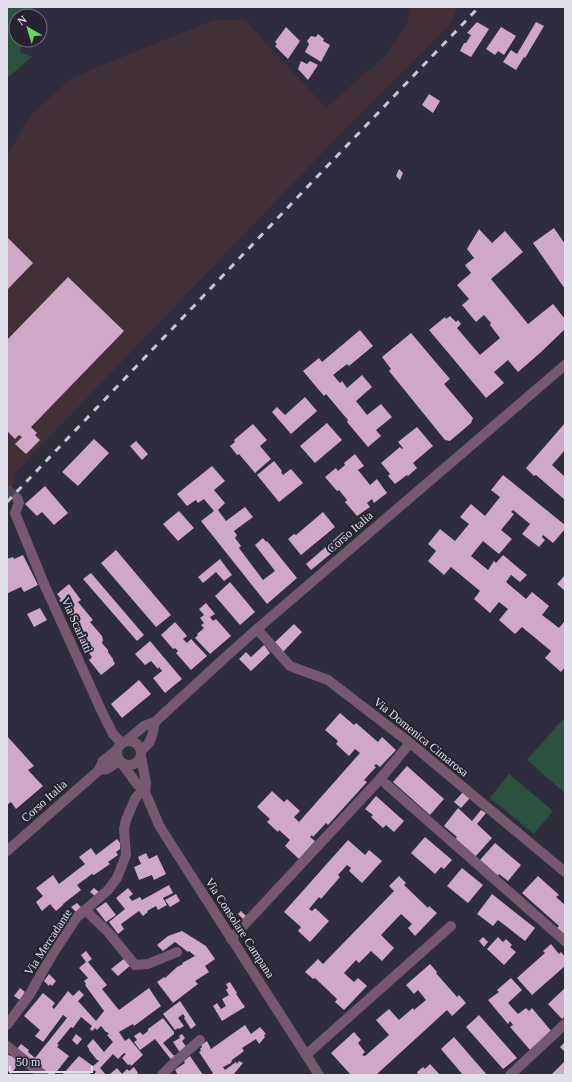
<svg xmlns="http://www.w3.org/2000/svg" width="572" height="1082" viewBox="0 0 572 1082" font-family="Georgia,serif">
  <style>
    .industrial { fill: #423038 }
    .green { fill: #2c5141 }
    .building { fill: #d0a8c7 }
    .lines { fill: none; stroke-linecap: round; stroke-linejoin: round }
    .minor-tunnel { stroke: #494757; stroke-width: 10; stroke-dasharray: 10 5; stroke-linecap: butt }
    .minor { stroke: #775871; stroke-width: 10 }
    .rail { stroke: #c7c6d2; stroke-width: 3; stroke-dasharray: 7 7; stroke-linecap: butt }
    .labels { text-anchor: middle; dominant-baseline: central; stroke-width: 4; stroke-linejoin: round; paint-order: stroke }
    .street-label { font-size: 12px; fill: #e1e0eb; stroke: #252232 }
  </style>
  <rect width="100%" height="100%" fill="#2e2c3d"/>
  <polygon class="industrial" points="410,7 458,7 449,26 347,127 13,475 17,480 7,490 7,155 31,115 68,81 95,68 214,20 245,20 326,108 386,55 401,34 409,18"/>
  <g class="green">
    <polygon points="7,7 34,7 31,16 16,16 16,40 23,40 20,52 32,57 7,78"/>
    <polygon points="565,717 565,793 527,760"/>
    <polygon points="509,774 553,811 534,834 490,798"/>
  </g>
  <g class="building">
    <polygon points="477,22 489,29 471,57 460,51 464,43 466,43 471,35 467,33"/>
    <polygon points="536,22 544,26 525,58 524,57 516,70 503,62 511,50 517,54"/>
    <polygon points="286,27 300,41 288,59 275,46 277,44 275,42"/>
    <polygon points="501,27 516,36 504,55 498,51 495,55 486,49"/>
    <polygon points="318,34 324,39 323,41 330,45 321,62 305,52 309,44 307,41 311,36 316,37"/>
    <polygon points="301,61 307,64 310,61 318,65 308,80 298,69"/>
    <polygon points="429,94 440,101 433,113 422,105"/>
    <polygon points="399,169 403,173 400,180 396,176"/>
    <polygon points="554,228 565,244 565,289 533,243"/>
    <polygon points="479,229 492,243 505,231 523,252 491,279 528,324 553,304 565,319 565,329 540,353 518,372 508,360 494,372 504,383 486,398 429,330 445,317 446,319 450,316 456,322 458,320 461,324 457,328 480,355 500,338 490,325 491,323 484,315 476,322 462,305 469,299 457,285 471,273 465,265 474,258 467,249"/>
    <polygon points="7,237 33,263 7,290"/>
    <polygon points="68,277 124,331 31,427 37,433 35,435 40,440 26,454 15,444 22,437 19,435 15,439 7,431 7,340"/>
    <polygon points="360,330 373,346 349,366 347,364 333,375 340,383 342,381 347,388 362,375 372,387 356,401 367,415 381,404 392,417 376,430 381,436 368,447 347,422 348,420 326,394 324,396 303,371 319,358 322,362"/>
    <polygon points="411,333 450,379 444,384 473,418 471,423 450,441 445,440 389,371 391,369 382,357"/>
    <polygon points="305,397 317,411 291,434 272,412 277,407 285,415"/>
    <polygon points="327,423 342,440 315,463 300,446"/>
    <polygon points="565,423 565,450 552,465 565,477 565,500 536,475 534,476 526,468"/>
    <polygon points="253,424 267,440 260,446 271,459 255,473 239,454 237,455 230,446 235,442 234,440"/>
    <polygon points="417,427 433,446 413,463 417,468 408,476 407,475 395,484 388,476 390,474 381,463 400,447 402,449 403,448 398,442"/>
    <polygon points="94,439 109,453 78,486 62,472"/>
    <polygon points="136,441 148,454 142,460 130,446"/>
    <polygon points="355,454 364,466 358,470 370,485 377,479 387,493 374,503 372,499 367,503 370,507 357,516 345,502 347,500 339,490 337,491 325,477 336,468 338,471 345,465 344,463"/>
    <polygon points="274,461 282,471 281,472 283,475 291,469 303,483 279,502 257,475"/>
    <polygon points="212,466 225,481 214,490 225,503 218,510 226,521 245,507 253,517 234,531 237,535 235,538 241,546 239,548 263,580 275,571 255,545 263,538 266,542 267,541 297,578 267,604 201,521 214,511 204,499 198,503 196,500 187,506 177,494"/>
    <polygon points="503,475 565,525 565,529 553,543 543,535 542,537 545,540 539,547 522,534 530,524 513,510 511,512 514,514 501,530 512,539 499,554 483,541 471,556 488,570 494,561 496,563 503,555 527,575 520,582 511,575 506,582 526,599 532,592 549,606 542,615 559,628 565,621 565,667 561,672 545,658 551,651 522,627 515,634 499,620 508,609 499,602 490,613 474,599 480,591 451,567 444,575 428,561 436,551 428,544 440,529 455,541 469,524 460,517 471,504 485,516 500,497 491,490"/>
    <polygon points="45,486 68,513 54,525 42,512 37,516 25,504"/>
    <polygon points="179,511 194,528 178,541 163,524"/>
    <polygon points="323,512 335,527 301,555 288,539 294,534 296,535"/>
    <polygon points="343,532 348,537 339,547 311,570 306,564"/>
    <polygon points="116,550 171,615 156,627 101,563"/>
    <polygon points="23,555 38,585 24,592 21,587 8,593 7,590 7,559 13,557 14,559"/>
    <polygon points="220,559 232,575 224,581 216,572 203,583 198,577"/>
    <polygon points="91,573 144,635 137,641 83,579"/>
    <polygon points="565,575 565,591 557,584"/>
    <polygon points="230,582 255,612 240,625 215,596"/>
    <polygon points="69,584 81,600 78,602 93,620 90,622 102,636 103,640 102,643 108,650 108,652 113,659 113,660 115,664 101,675 89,660 92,657 77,638 79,636 76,631 76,629 72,624 73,622 69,617 70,616 64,609 66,608 59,600 61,599 57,594"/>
    <polygon points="206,603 215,614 210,617 213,621 216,619 231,636 210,654 195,638 198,635 197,634 204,628 201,625 204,623 200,618 204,615 199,609"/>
    <polygon points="40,608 47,620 34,627 27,614"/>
    <polygon points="175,622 187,636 183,639 187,643 191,639 207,656 191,670 176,653 178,651 175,648 173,649 161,635"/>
    <polygon points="294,624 302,632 282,653 273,644"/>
    <polygon points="150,641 182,679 165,693 153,678 162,671 159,667 158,669 151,661 145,665 135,654"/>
    <polygon points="264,645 270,653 251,671 239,659 246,652 251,657"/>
    <polygon points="139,680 151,694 122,718 111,704"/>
    <polygon points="340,713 354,725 356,723 378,742 382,737 396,750 380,767 376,764 374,766 376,767 364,780 367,782 328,825 326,823 313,837 312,835 310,837 315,841 299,859 285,846 290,840 279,830 278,832 267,822 270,819 257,807 272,791 284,802 287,799 300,811 294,817 299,822 360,753 355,749 349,756 336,744 338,741 325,730"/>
    <polygon points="7,736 34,766 28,770 43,786 16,809 11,802 7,805"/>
    <polygon points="407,766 444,799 430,815 393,782"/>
    <polygon points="463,792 470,798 461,808 454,802"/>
    <polygon points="376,796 404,821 394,832 386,825 383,828 371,817 373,815 365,809"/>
    <polygon points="458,808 472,821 481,810 486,813 477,824 492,838 475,857 455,839 457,837 444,826"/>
    <polygon points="425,837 452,860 444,869 441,867 435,874 411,853"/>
    <polygon points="117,839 120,843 120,849 116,852 118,855 108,862 110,864 94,875 92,874 77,885 81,890 63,904 63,905 56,911 50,904 42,911 36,902 43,896 36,888 53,875 59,884 85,864 79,857 91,848 96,855"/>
    <polygon points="348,840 365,855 369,850 382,861 362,883 349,871 351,868 347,865 338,875 340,877 321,899 319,897 309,909 312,911 315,908 329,921 310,942 298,931 301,927 284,912"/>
    <polygon points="495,843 521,865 508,881 499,874 498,876 480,860"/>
    <polygon points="146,853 149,859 157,855 166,874 154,880 152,875 139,880 134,867 141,864 138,857"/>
    <polygon points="462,868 483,885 468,903 447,886"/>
    <polygon points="399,876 406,883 404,885 428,908 429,906 437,913 415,936 408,928 412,924 401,914 381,935 394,948 382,961 371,951 359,963 356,960 344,973 354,982 358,978 367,986 344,1010 335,1002 337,999 315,978 313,979 305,972 318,959 323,964 394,891 389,886"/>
    <polygon points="538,876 559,895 556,897 565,905 565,935 557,928 559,926 522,893"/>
    <polygon points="169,885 173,893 163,898 167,905 158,910 156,906 147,911 148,912 143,916 139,911 121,924 124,929 118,934 109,922 125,909 116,898 128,888 133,894 129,897 132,901 140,897 142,900"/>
    <polygon points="94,888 100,893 96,897 90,892"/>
    <polygon points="176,894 180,901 170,907 165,900"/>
    <polygon points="492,894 535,928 525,941 498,920 493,926 477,914"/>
    <polygon points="106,902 116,915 106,922 96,909"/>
    <polygon points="77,903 81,907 76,912 71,907"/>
    <polygon points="241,911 246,916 243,919 238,914"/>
    <polygon points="182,931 206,946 215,959 205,966 209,972 195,981 198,984 173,1003 157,982 164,977 165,978 177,967 183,964 182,963 195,956 189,951 188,952 175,942 163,951 157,945 168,936"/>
    <polygon points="483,937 488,942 484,947 479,941"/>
    <polygon points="498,937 503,942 506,939 512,945 510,947 516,952 504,965 487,949"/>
    <polygon points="551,944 559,954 561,952 565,957 565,966 532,995 517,978 545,953 543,951"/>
    <polygon points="86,951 92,959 88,962 107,985 102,989 119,1010 149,988 161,1006 134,1026 133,1024 119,1032 125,1041 129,1038 143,1055 131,1066 130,1064 128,1065 122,1058 126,1054 124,1053 118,1059 113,1054 100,1068 106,1075 93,1075 96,1072 94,1070 90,1074 92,1075 62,1075 79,1056 93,1066 99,1061 98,1060 97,1060 89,1050 89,1049 87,1046 93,1039 104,1052 113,1042 107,1035 109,1034 107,1032 106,1032 101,1026 97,1030 95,1028 92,1031 90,1029 92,1026 81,1017 73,1028 71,1027 57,1044 59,1045 57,1047 69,1056 54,1075 49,1075 16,1050 21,1044 29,1050 28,1052 35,1058 67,1018 63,1015 43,1042 35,1036 40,1030 24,1016 43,993 55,1003 52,1007 54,1009 68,991 73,996 79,990 84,995 78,1001 96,1021 104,1011 85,985 86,984 84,981 88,978 79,968 86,962 81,955"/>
    <polygon points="125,958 131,965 118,976 111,969"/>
    <polygon points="430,964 437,972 436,973 457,997 459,995 466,1003 452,1016 447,1010 376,1075 351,1075 331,1053 354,1032 361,1040 358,1043 365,1052 362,1055 365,1056 389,1035 376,1020 389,1009 399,1020 413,1008 414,1010 426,1000 418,990 414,994 406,985"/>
    <polygon points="49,974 56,981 52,986 50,984 49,986 44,981"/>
    <polygon points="511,978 522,990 508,1003 518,1014 526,1008 529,1011 532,1008 552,1032 530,1050 510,1027 513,1025 510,1021 508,1024 488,1000 499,992 497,990"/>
    <polygon points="230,982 237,993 236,994 245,1007 222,1021 213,1006 217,1003 221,1009 226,1006 222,999 229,995 226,990 228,988 226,984"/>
    <polygon points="20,988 25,992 20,1000 14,996"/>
    <polygon points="565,988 565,1016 562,1019 548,1004"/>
    <polygon points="180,1001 196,1025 191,1029 184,1018 185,1017 183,1014 178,1018 184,1026 179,1029 178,1028 175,1030 163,1014"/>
    <polygon points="479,1015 517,1058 503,1069 466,1027"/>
    <polygon points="163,1018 174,1032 174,1034 163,1043 174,1056 175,1055 177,1058 173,1062 155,1039 140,1050 134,1042 137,1040 134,1036 140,1032 143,1035 148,1031 148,1029"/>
    <polygon points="245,1025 251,1034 260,1027 266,1034 264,1035 265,1037 259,1044 256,1039 242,1048 244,1051 232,1060 231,1063 223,1067 225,1070 236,1062 237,1064 239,1061 243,1063 233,1075 211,1075 213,1073 199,1052 201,1051 200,1049 202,1047 201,1045 207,1041 211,1049"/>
    <polygon points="76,1034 82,1039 77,1045 72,1040"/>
    <polygon points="182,1034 185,1038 182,1041 187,1048 181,1054 173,1042 180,1038 179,1036"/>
    <polygon points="454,1037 487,1075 463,1075 441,1049"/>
    <polygon points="565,1042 565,1052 560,1047"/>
    <polygon points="7,1054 10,1056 12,1055 18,1060 17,1062 19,1063 11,1074 7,1070"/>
    <polygon points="190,1056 203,1075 178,1075 175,1070 177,1069 176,1069 185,1063 184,1061"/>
    <polygon points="564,1062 565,1064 565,1075 551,1075"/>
    <polygon points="430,1064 440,1075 417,1075 418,1074 417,1072 423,1067 425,1069"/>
    <polygon points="134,1067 138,1073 136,1075 109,1075 117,1068 122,1074 127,1069 129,1071"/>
  </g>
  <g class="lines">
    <polyline class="minor-tunnel" points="7,489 17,498"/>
    <g class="minor">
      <polyline points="17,498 19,503 15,513 44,584 102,712 113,734 122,743"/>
      <polyline points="257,629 290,666 328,680 410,743 565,872"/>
      <circle cx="129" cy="753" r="12"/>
      <polyline points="126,741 144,726 156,721 218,664 257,629 565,365"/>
      <polyline points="141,751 149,743 152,736 155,722"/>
      <polyline points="141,756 146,783 145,792"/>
      <polyline points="123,765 137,784 145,792 159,825 165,835 319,1075"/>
      <polyline points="99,770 107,769 119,761"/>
      <polyline points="386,784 565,941"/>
      <polyline points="7,851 97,772 99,770 103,761 117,750"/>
      <polyline points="85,910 108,932 135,965 148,964 177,952"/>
      <polyline points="231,939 381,778 410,743"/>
      <polyline points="7,1025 30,994 52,955 77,917 108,890 117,878 126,855 124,829 126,820 135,799 138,795 145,792"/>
      <polyline points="7,1046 43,1075"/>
      <polyline points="306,1055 451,926"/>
      <polyline points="162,1075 176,1061 200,1040"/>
      <polyline points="510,1075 565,1024"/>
    </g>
    <polyline class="rail" points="7,502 479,7"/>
  </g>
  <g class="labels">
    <g class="street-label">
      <text transform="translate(350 532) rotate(-41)">Corso Italia</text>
      <text transform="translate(77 625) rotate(66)">Via Scarlatti</text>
      <text transform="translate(421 737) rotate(39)">Via Domenica Cimarosa</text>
      <text transform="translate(44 801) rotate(-42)">Corso Italia</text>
      <text transform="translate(240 928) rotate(57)">Via Consolare Campana</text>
      <text transform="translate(48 942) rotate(-57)">Via Mercadante</text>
    </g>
  </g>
  <rect width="572" height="1082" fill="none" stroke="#e1e0eb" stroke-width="16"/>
  <g transform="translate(28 28) rotate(322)"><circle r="19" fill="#252232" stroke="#706e7c"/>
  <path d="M0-3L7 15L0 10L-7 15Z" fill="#70d35f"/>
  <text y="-6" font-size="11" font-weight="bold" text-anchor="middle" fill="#e1e0eb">N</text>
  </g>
  <path d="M10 1066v6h82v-6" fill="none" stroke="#e1e0eb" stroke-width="2"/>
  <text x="16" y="1066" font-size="12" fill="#e1e0eb" stroke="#252232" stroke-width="3" paint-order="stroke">50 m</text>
</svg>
